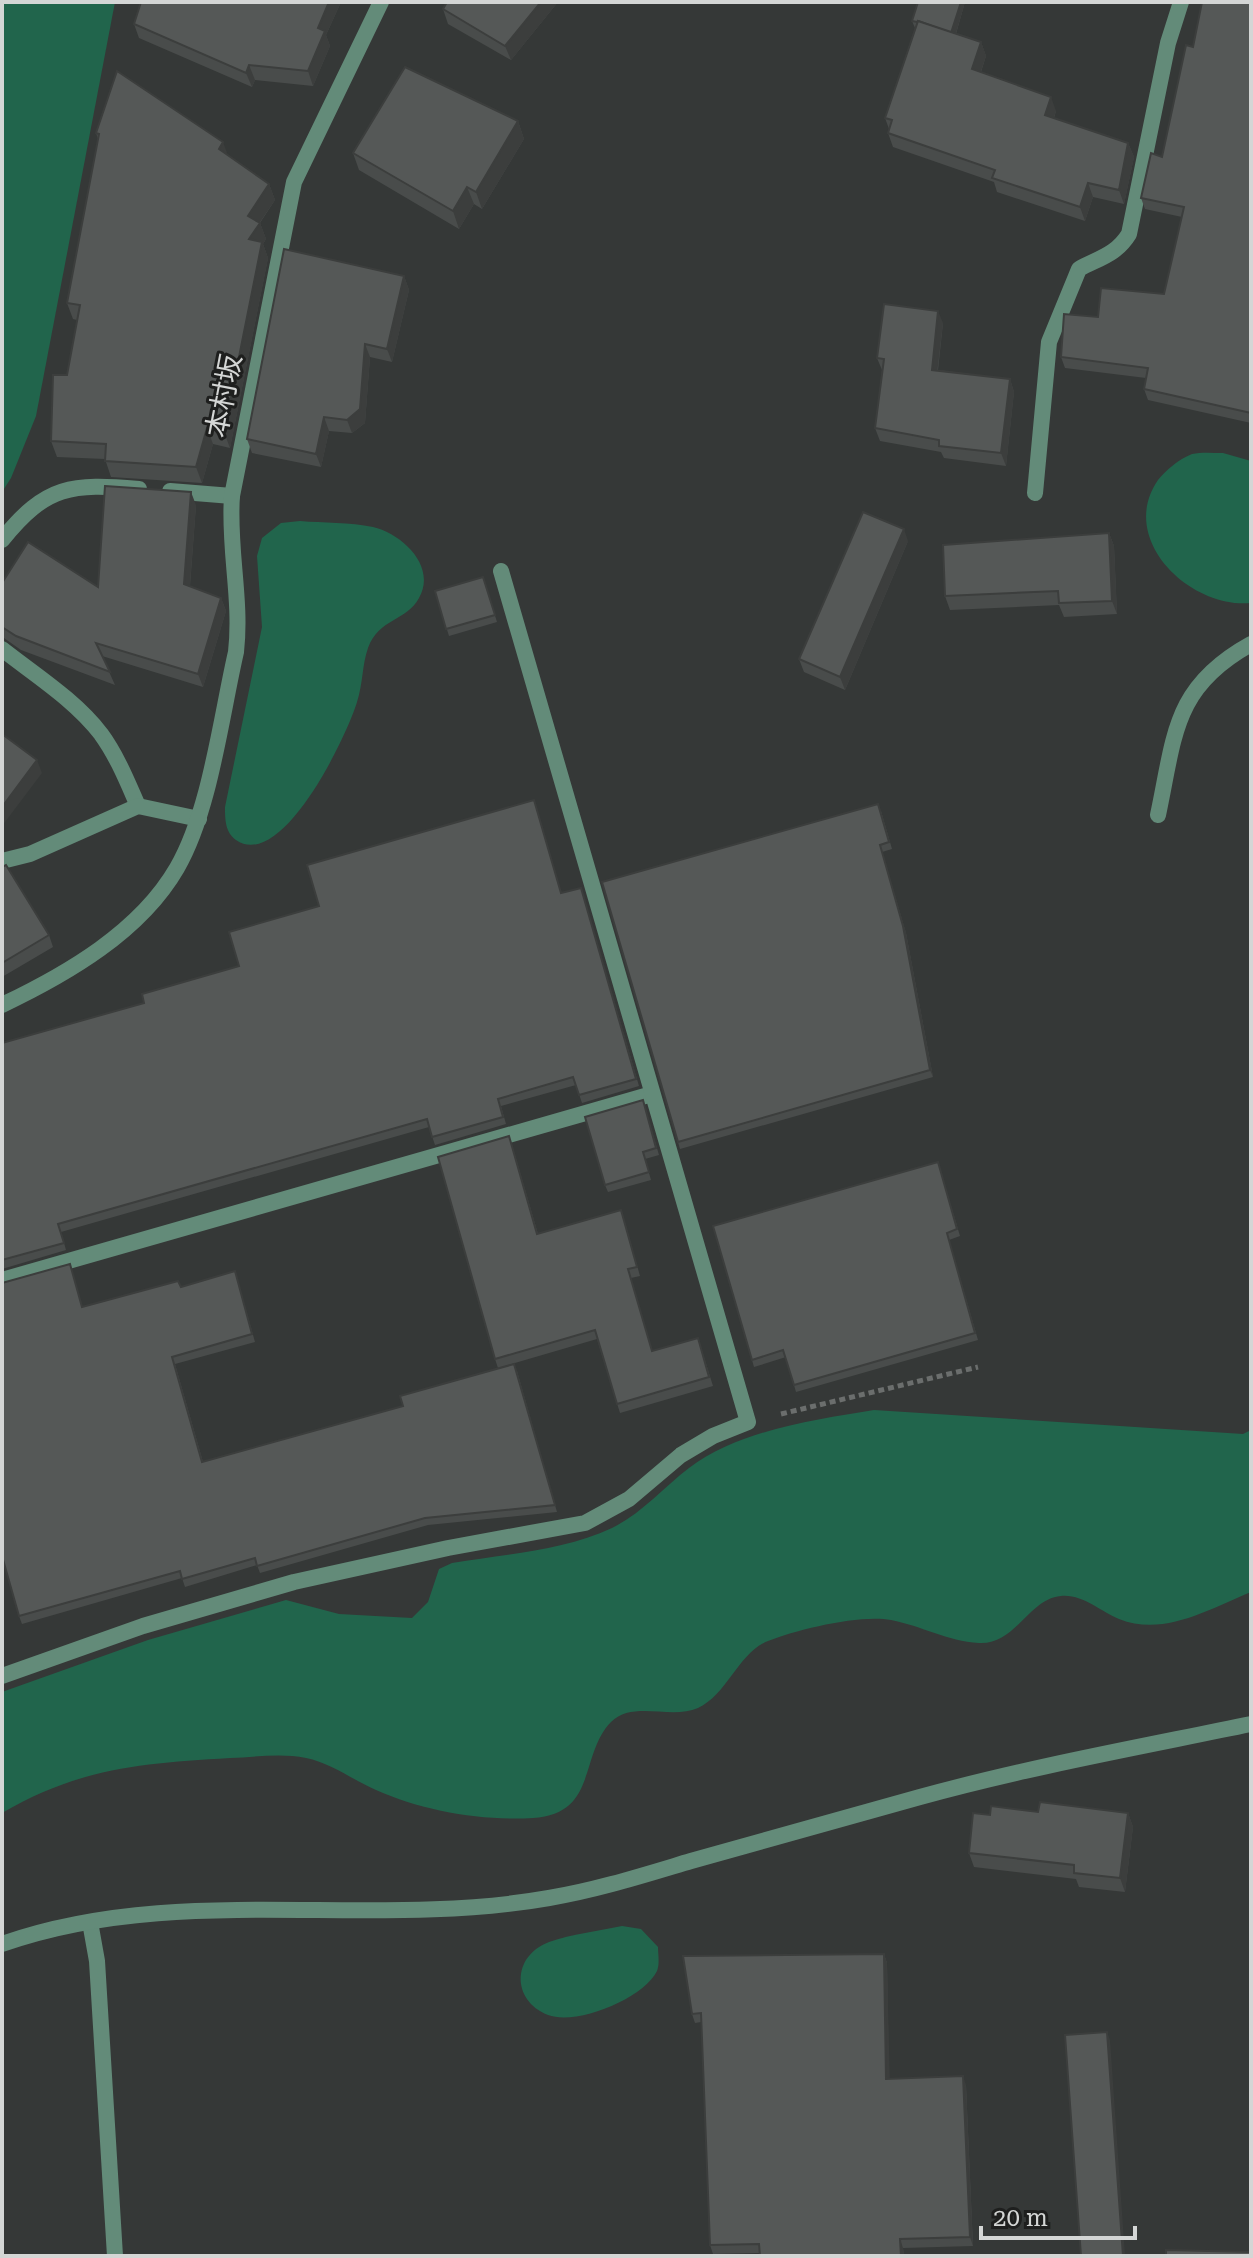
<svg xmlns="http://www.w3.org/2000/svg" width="1253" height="2258" viewBox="0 0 1253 2258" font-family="'Roboto Serif','Noto Sans JP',serif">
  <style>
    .green { fill: #21654c }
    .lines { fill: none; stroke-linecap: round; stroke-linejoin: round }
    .path { stroke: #6b6e6d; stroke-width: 5; stroke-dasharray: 6 4; stroke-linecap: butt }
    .service { stroke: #638b79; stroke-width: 16 }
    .minor { stroke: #638b79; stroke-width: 16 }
    .tertiary { stroke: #638b79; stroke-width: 16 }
    .wall { fill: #494c4b }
    .shaded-wall { fill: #3c3e3d }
    .building { fill: #555857; stroke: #3c3e3d; stroke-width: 2 }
    .labels { text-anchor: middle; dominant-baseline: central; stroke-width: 6; stroke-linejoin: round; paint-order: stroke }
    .street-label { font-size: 28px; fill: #d4d6d5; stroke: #1e1f1e }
  </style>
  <rect width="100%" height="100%" fill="#353837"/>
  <g class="green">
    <polygon points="2,2 115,2 36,416 11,478 2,492"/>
    <path d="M1223,453L1251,461V603C1190,609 1117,539 1158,480C1166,470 1179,459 1192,454C1201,452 1213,453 1223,453Z"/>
    <path d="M300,521C323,523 350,522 373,527C402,534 437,566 419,598C407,621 379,618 368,648C362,665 363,684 357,702C347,736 282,872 236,840C225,832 225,819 225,807L262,627L257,556L262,538L281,523Z"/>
    <path d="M874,1410L1243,1434L1251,1430V1592C1209,1609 1164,1637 1119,1619C1101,1612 1083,1594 1061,1596C1028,1599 1016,1645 979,1643C947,1641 922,1626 891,1620C861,1614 798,1629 768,1641C738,1653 728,1694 698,1708C671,1720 633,1700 611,1722C579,1755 598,1814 533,1818C481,1821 423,1811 376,1790C353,1780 331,1763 306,1758C282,1753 255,1757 230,1758C143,1763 79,1768 2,1813V1692L148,1640L286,1600L339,1614L412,1618L428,1602L439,1569L452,1563C505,1554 563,1551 612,1528C641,1514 664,1487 689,1468C740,1430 813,1420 874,1410Z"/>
    <path d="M622,1926L641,1929L658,1947C658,1954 660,1964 657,1971C644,1998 577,2026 548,2015C511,2000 512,1956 549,1942C572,1934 598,1931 622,1926Z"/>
  </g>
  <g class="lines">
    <polyline class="path" points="781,1414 978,1367"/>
    <path class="service" d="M1158,815C1175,735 1173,687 1251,644"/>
    <g class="minor">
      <polyline points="170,491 232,496"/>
      <path d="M1035,493L1049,342L1079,269C1099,258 1116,255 1129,234L1168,43L1181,2"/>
      <path d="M2,540C46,485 72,483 139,489"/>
      <path d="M2,649C35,675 75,700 101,734C117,756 127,781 138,806"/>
      <polyline points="2,861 30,854 138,806 199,819"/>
      <path d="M2,1005C67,974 140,932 177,868C210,811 221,717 236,652C242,599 228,548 232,496L294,182L381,2"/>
      <polyline points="2,1280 652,1094"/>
      <polyline points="2,1676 143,1626 294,1582 448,1548 585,1523 629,1499 681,1455 713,1436 748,1422 501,571"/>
      <polyline points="90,1922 97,1961 115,2256"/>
    </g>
    <path class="tertiary" d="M2,1944C178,1882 368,1930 549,1898C597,1890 644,1875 691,1861C767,1840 843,1818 920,1797C1029,1767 1140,1747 1251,1724"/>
  </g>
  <g class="wall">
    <polygon points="135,2 341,2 326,35 330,46 313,86 255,80 252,87 139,38 134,24 141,4"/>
    <polygon points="447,2 558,2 511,60 448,24 443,9"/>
    <polygon points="918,2 965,2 956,34 981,42 986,56 981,72 1056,111 1054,118 1128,143 1134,157 1124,204 1093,197 1085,221 997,192 994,182 893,147 888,133 889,129 885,118 915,28 912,21"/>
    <polygon points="1251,2 1251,423 1148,400 1144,389 1146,378 1065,368 1061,357 1098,317 1164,294 1182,217 1145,209 1141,198 1162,157 1193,47"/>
    <polygon points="518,121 524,139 482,209 474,204 459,229 359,170 353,153"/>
    <polygon points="96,133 228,156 269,184 275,200 260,223 266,239 263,244 268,258 230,448 213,444 202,483 111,477 105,459 57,457 51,441 67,375 77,320 73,319 67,303 98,139"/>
    <polygon points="404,276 409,290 392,362 370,357 365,423 352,433 329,431 321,467 252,453 247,439"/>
    <polygon points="943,323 938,370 1010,379 1014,392 1006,466 944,458 941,452 880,441 875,428 882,370 877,358"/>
    <polygon points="196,505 190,586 221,598 226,611 203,687 102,656 115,685 21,650 4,638 2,639 2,583 98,587"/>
    <polygon points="1109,533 1114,546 1117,614 1064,617 1059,605 950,610 945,596"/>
    <polygon points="908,541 845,690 804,672 799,659"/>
    <polygon points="483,577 497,622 449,636 435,591"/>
    <polygon points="881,811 892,849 882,852 906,933 933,1077 680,1149 678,1142"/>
    <polygon points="2,867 49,935 53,947 2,977"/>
    <polygon points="581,888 639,1086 582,1103 576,1085 501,1106 506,1124 435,1145 429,1127 61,1232 66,1250 2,1269 2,1043"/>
    <polygon points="645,1107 659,1155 645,1159 651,1180 608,1192 605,1185"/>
    <polygon points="512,1145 538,1234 624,1219 640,1276 631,1278 652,1351 698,1338 713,1386 620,1413 597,1339 498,1368 495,1359"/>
    <polygon points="940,1169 960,1236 949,1240 978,1340 796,1392 786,1357 754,1367 752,1360"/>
    <polygon points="235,1271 255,1342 175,1364 203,1462 403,1406 517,1371 557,1512 428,1525 260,1573 257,1565 185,1587 182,1578 22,1624 19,1616 83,1307 181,1287"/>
    <polygon points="1038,1812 1128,1813 1133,1827 1125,1892 1079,1887 1076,1879 974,1867 969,1853 990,1815"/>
    <polygon points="884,1954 887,1963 889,2079 966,2085 973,2246 903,2248 904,2256 760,2256 759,2253 713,2254 710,2245 701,2022 695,2023 692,2014"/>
  </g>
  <g class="shaded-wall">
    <polygon points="329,2 341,2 326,35 330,46 313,86 308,71 318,28"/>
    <polygon points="541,2 558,2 511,60 505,46"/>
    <polygon points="961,2 965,2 954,40 951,33"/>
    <polygon points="981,42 986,56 977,83 972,69"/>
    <polygon points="249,65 255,80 252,87 246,73"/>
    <polygon points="1051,97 1056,111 1050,129 1045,115"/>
    <polygon points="518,121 524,139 482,209 476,192"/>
    <polygon points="223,142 229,158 219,149"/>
    <polygon points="1128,143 1134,157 1124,204 1119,190"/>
    <polygon points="1088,183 1093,197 1085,221 1080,207"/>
    <polygon points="269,184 275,200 254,231 248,216"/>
    <polygon points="467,187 474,204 459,229 453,211"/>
    <polygon points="260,223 266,239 263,244 268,258 230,448 224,432 249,239"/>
    <polygon points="404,276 409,290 392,362 387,349"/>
    <polygon points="938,311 943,323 936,382 932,370"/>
    <polygon points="365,344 370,357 365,423 352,433 347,420"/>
    <polygon points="1010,379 1014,392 1006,466 1001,453"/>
    <polygon points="324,417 329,431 321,467 316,454"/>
    <polygon points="207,428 213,444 202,483 196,467"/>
    <polygon points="191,492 196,505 189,597 184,584"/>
    <polygon points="904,529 908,541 845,690 840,677"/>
    <polygon points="1109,533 1114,546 1117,614 1112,601"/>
    <polygon points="221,598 226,611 203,687 198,674"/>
    <polygon points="37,760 42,773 2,826 2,807"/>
    <polygon points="882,852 906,933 933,1077 930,1070"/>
    <polygon points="1128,1813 1133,1827 1125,1892 1120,1878"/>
    <polygon points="884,1954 887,1963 890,2088 886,2079"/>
    <polygon points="1107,2032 1110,2040 1125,2256 1123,2256"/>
    <polygon points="963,2076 966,2085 973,2246 970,2237"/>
    <polygon points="900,2239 903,2248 904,2256 901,2256"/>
  </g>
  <g class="building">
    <polygon points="141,2 329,2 318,28 325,31 308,71 249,65 246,73 134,24"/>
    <polygon points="447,2 541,2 505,46 443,9"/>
    <polygon points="918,2 961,2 951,33 918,21 917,22 912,21"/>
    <polygon points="1202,2 1251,2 1251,413 1144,389 1148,368 1061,357 1064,314 1098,317 1101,288 1164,294 1184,207 1141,198 1151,153 1162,157 1186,45 1193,47"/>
    <polygon points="918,21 981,42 972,69 1051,97 1045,115 1128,143 1119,190 1088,183 1080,207 992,178 995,170 888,133 892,120 885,118"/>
    <polygon points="405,67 518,121 476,192 467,187 453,211 353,153"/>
    <polygon points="117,71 223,142 219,149 269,184 248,216 260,223 249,239 262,242 224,432 207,428 196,467 105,461 106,444 51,441 53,375 67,375 80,305 67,303 99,134 96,133"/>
    <polygon points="284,249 404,276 387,349 365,344 360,409 347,420 324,417 316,454 247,439"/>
    <polygon points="884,304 938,311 932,370 1010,379 1001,453 939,446 939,440 875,428 884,359 877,358"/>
    <polygon points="105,486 191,492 184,584 221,598 198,674 96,643 110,672 16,636 2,627 2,583 28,542 98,587"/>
    <polygon points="863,512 904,529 840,677 799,659"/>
    <polygon points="1109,533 1112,601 1059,603 1058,591 945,596 943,545"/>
    <polygon points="483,577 495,615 446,629 435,591"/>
    <polygon points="2,734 37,760 2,807"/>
    <polygon points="534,800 561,893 581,888 636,1079 579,1095 573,1077 498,1099 503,1117 432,1137 427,1119 58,1224 64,1243 2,1260 2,1043 144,1003 142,994 239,966 229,932 319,906 307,865"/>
    <polygon points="878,804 889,842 880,845 903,926 930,1070 678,1142 602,882"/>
    <polygon points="6,865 49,935 2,963 2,867"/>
    <polygon points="643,1100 656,1148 643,1152 649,1172 605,1185 585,1117"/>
    <polygon points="509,1136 537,1234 621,1210 637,1267 628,1269 652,1351 698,1338 709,1377 617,1404 595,1330 495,1359 438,1157"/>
    <polygon points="938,1162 957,1229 947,1233 975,1333 794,1385 783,1350 752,1360 713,1226"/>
    <polygon points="70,1264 82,1307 178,1281 181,1287 235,1271 252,1334 172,1357 202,1462 403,1406 400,1396 514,1364 555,1505 425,1518 257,1566 255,1558 182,1579 180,1571 19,1616 2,1556 2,1283"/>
    <polygon points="1040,1802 1128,1813 1120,1878 1074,1873 1074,1865 969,1853 973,1813 990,1815 991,1806 1038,1812"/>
    <polygon points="884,1954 886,2079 963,2076 970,2237 900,2239 901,2256 760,2256 759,2244 710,2245 701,2013 692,2014 683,1956"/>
    <polygon points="1107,2032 1123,2256 1081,2256 1065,2035"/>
    <polygon points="1166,2250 1251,2252 1251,2256 1166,2256"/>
  </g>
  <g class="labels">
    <g class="street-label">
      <text transform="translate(224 396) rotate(-79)">本村坂</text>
    </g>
  </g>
  <rect width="1253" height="2258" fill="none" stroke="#d4d6d5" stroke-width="8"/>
  <path d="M981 2226v12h154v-12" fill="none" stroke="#d4d6d5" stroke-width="4"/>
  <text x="993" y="2226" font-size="24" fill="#d4d6d5" stroke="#1e1f1e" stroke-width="6" paint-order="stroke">20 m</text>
</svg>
